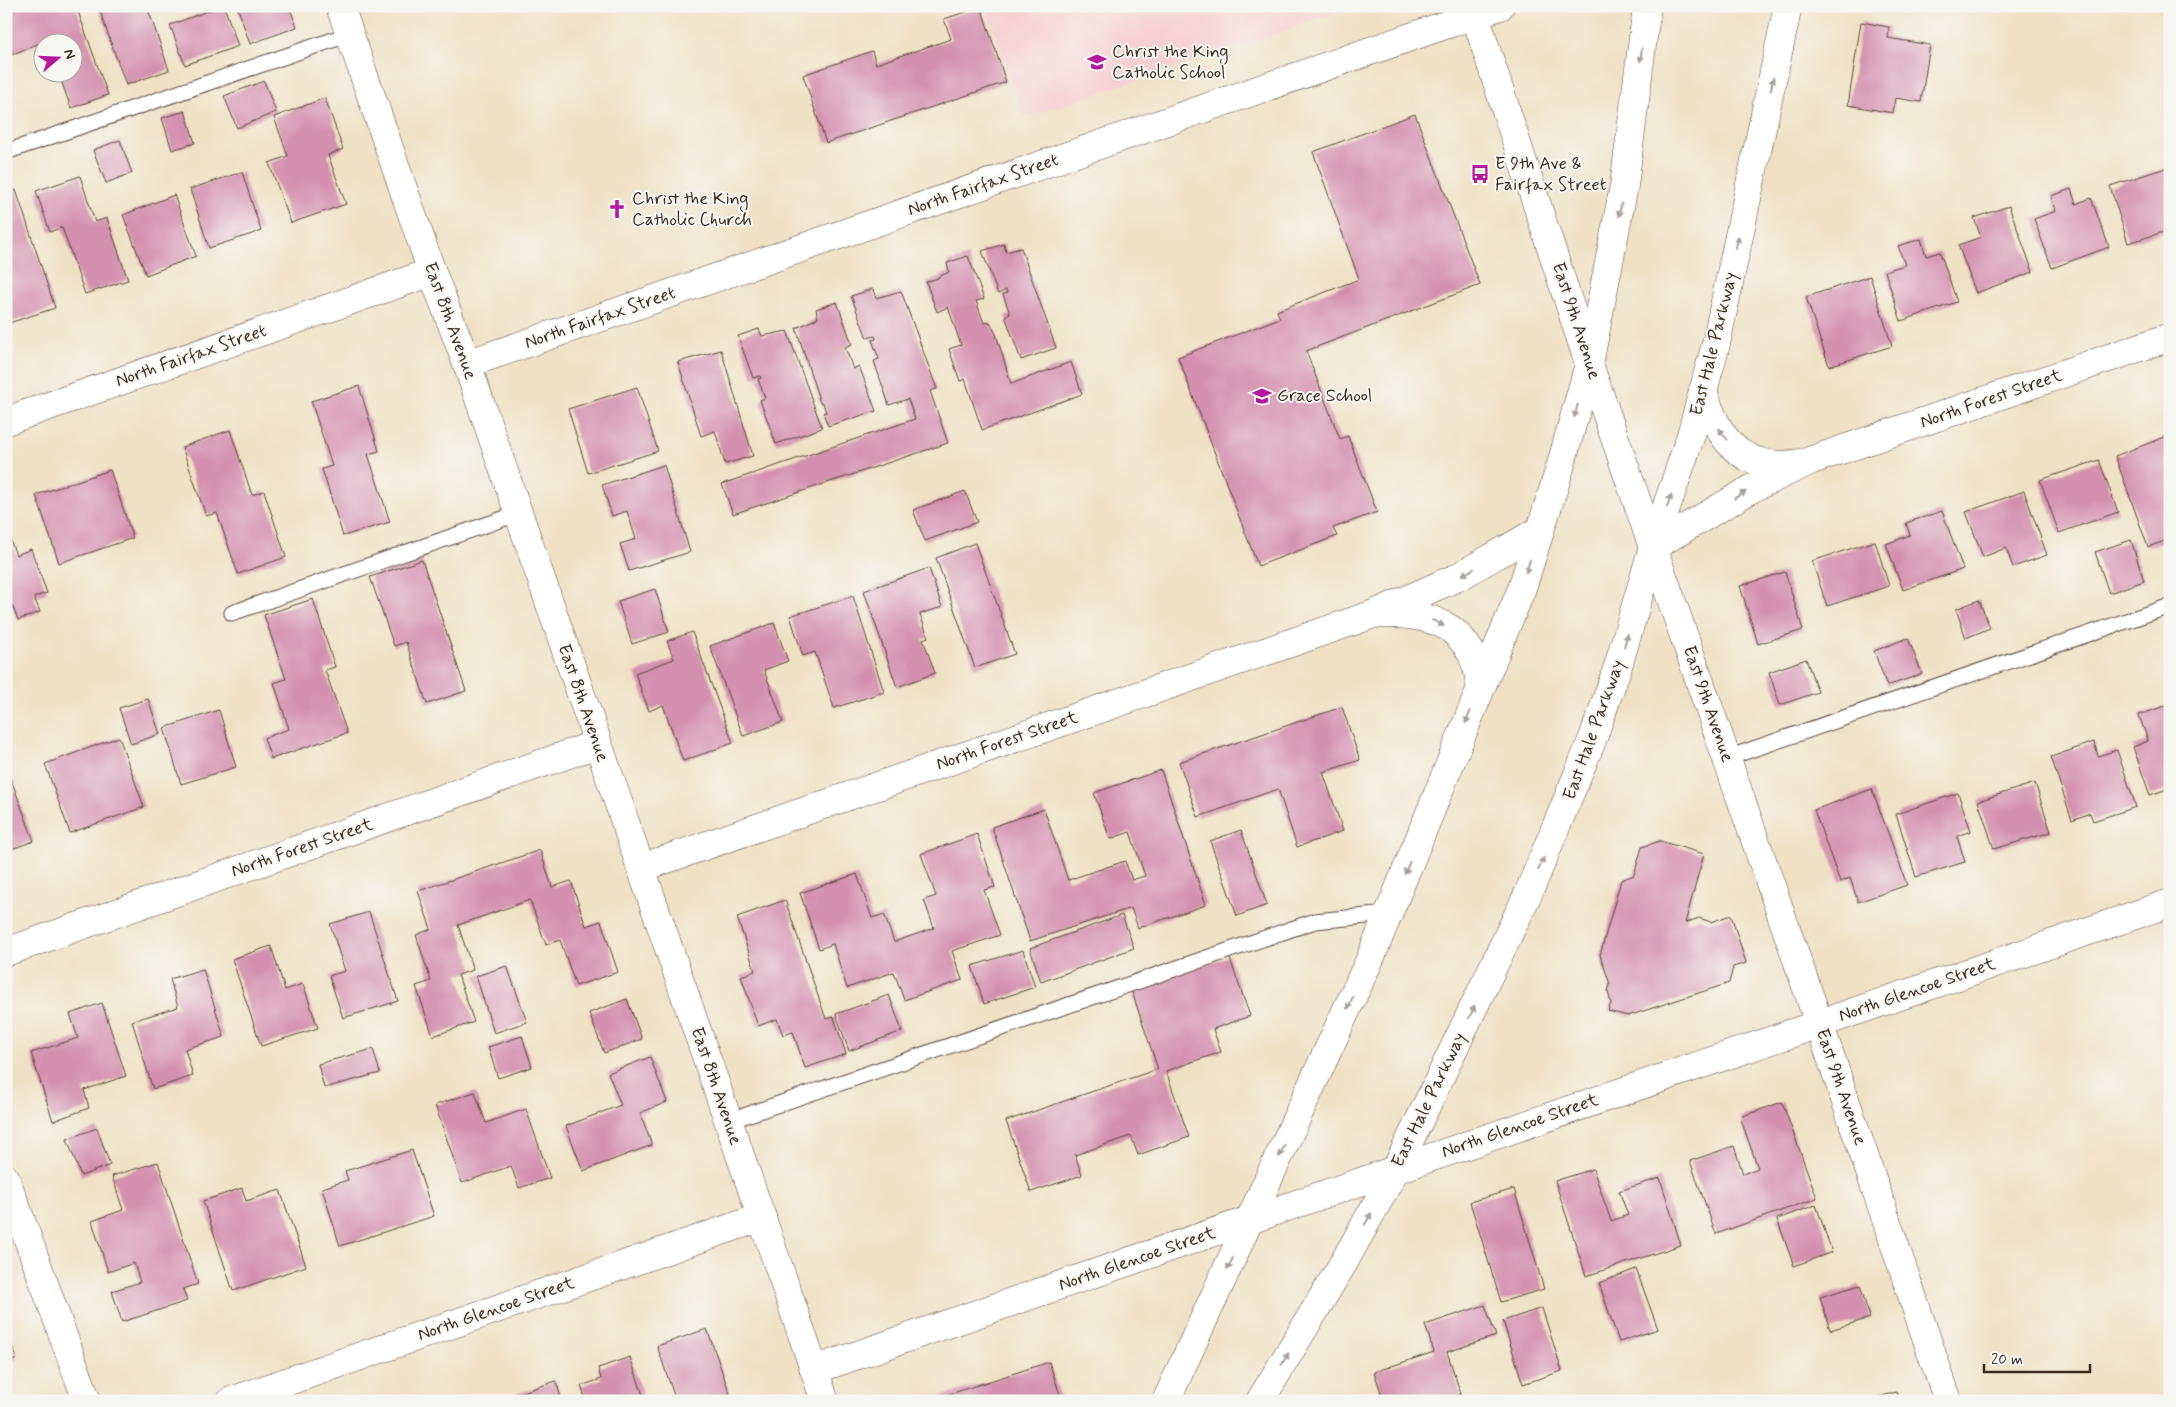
<svg xmlns="http://www.w3.org/2000/svg" width="2176" height="1407" viewBox="0 0 2176 1407" font-family="Mynerve,sans-serif">
  <style>
    .built { fill: #f7cfd2 }
    .building { fill: #d491af }
    .lines { fill: none; stroke-linecap: round; stroke-linejoin: round }
    .service-casing { stroke: #564537; stroke-width: 17 }
    .minor-casing { stroke: #564537; stroke-width: 29 }
    .tertiary-casing { stroke: #564537; stroke-width: 29 }
    .service { stroke: #fff; stroke-width: 15 }
    .minor { stroke: #fff; stroke-width: 28 }
    .tertiary { stroke: #fff; stroke-width: 28 }
    .oneway { fill: #a79f9a }
    .labels { text-anchor: middle; dominant-baseline: central; stroke-width: 4; stroke-linejoin: round; paint-order: stroke }
    .poi-label { font-size: 18px; fill: #3b2a1e; stroke: #f6f6f2; text-anchor: start }
    .street-label { font-size: 18px; fill: #3b2a1e; stroke: #f6f6f2 }
  </style>
  <rect width="100%" height="100%" fill="#f6f6f2"/>
  <filter id="ink" filterUnits="userSpaceOnUse"><feTurbulence type="fractalNoise" baseFrequency=".02" numOctaves="2"/><feDisplacementMap in="SourceGraphic" scale="10" xChannelSelector="R" yChannelSelector="G"/><feConvolveMatrix kernelMatrix="1 2 1 2 8 2 1 2 1" color-interpolation-filters="sRGB"/></filter>
  <filter id="wash" filterUnits="userSpaceOnUse"><feTurbulence type="fractalNoise" baseFrequency=".0096" numOctaves="4" result="noise"/><feDisplacementMap in="SourceGraphic" scale="20" xChannelSelector="R" yChannelSelector="G"/><feGaussianBlur stdDeviation="1.12" result="paint"/><feColorMatrix in="noise" values="0 0 0 0 0 0 0 0 0 0 0 0 0 0 0 0 0 1.4 0 .05"/><feComposite in="paint" operator="in"/></filter>
  <g filter="url(#wash)">
    <rect width="100%" height="100%" fill="#f0e1c5"/>
    <polygon class="built" points="985,6 1357,6 1024,118"/>
    <g id="blocks">
      <g class="building">
        <polygon points="6,6 76,6 108,95 71,108 58,72 72,72 72,42 42,42 13,54 6,34"/>
        <polygon points="98,6 147,6 169,70 126,85"/>
        <polygon points="221,6 224,6 238,46 185,65 170,25"/>
        <polygon points="237,6 289,6 297,27 250,44"/>
        <polygon points="981,7 1006,82 826,143 803,75 872,51 876,64 951,39 944,19"/>
        <polygon points="1861,22 1889,27 1888,38 1930,45 1921,102 1895,98 1893,113 1848,105"/>
        <polygon points="264,81 276,112 237,128 224,96"/>
        <polygon points="325,98 343,149 328,155 346,204 291,223 269,163 288,156 274,117"/>
        <polygon points="185,111 195,143 172,150 162,118"/>
        <polygon points="1415,114 1480,285 1306,351 1340,439 1348,436 1377,512 1333,528 1337,536 1258,566 1178,357 1280,318 1277,311 1359,279 1313,152"/>
        <polygon points="120,140 132,173 106,183 93,150"/>
        <polygon points="2169,167 2170,230 2128,243 2110,186"/>
        <polygon points="242,172 261,231 209,248 190,189"/>
        <polygon points="80,176 95,222 107,218 128,280 85,294 62,227 50,232 36,191"/>
        <polygon points="2071,189 2076,204 2091,198 2109,247 2052,268 2034,219 2056,211 2051,196"/>
        <polygon points="16,190 55,308 6,324 6,193"/>
        <polygon points="174,195 196,256 146,275 123,215"/>
        <polygon points="2009,206 2033,272 1976,293 1958,245 1981,237 1974,218"/>
        <polygon points="1921,239 1926,256 1940,252 1957,302 1901,321 1885,271 1905,265 1898,246"/>
        <polygon points="1004,244 1006,252 1021,248 1056,348 1021,360 1005,316 1010,314 1003,294 1007,293 1006,290 998,294 982,251"/>
        <polygon points="968,256 984,299 976,301 984,323 990,322 996,334 1011,384 1071,362 1082,394 982,430 965,379 960,381 949,349 961,345 948,307 937,312 926,282 938,278 938,277 949,272 947,263"/>
        <polygon points="1870,276 1892,346 1829,366 1806,297"/>
        <polygon points="873,289 876,298 901,291 937,389 930,391 948,443 733,514 722,484 915,419 908,399 889,405 874,361 879,359 872,340 876,339 875,336 867,338 851,296"/>
        <polygon points="837,302 852,344 845,347 853,369 859,366 876,411 828,426 823,413 826,412 823,403 820,403 796,328 818,318 816,309"/>
        <polygon points="759,329 762,336 787,331 822,428 776,444 760,400 765,398 758,379 761,378 760,376 753,378 738,336"/>
        <polygon points="721,350 753,456 725,464 715,431 701,436 678,362"/>
        <polygon points="359,386 379,451 368,454 390,522 343,536 322,469 332,466 311,401"/>
        <polygon points="637,387 658,451 588,473 568,409"/>
        <polygon points="230,430 252,495 264,491 286,557 238,574 217,513 206,516 182,447"/>
        <polygon points="2170,435 2170,539 2148,547 2115,456"/>
        <polygon points="2099,460 2118,512 2059,533 2040,480"/>
        <polygon points="664,465 690,552 629,571 620,544 636,539 627,511 612,516 602,485"/>
        <polygon points="110,470 133,538 59,563 36,495"/>
        <polygon points="965,491 977,522 925,541 913,510"/>
        <polygon points="2024,491 2047,555 2013,567 2006,548 1983,557 1966,512"/>
        <polygon points="1942,511 1963,569 1903,590 1886,544 1910,535 1906,523"/>
        <polygon points="6,529 16,555 31,549 47,593 34,597 40,612 18,620 12,605 6,607"/>
        <polygon points="2131,540 2144,581 2109,593 2095,552"/>
        <polygon points="1875,541 1889,586 1827,606 1812,561"/>
        <polygon points="975,543 1015,654 975,668 936,558"/>
        <polygon points="422,560 466,691 427,704 406,642 394,646 370,577"/>
        <polygon points="929,568 942,607 920,614 928,637 923,639 935,673 897,687 864,591"/>
        <polygon points="1785,572 1803,630 1758,644 1740,586"/>
        <polygon points="655,589 669,632 632,644 618,601"/>
        <polygon points="853,596 884,692 834,708 815,652 803,656 790,616"/>
        <polygon points="313,599 335,667 325,670 347,733 271,759 264,738 289,729 274,683 286,679 264,615"/>
        <polygon points="1979,600 1990,628 1966,638 1956,609"/>
        <polygon points="774,623 788,661 764,670 783,722 743,736 710,646"/>
        <polygon points="692,632 733,743 683,761 663,705 649,711 635,673 674,659 667,641"/>
        <polygon points="1908,638 1922,674 1887,686 1874,651"/>
        <polygon points="1806,659 1818,692 1780,705 1769,672"/>
        <polygon points="148,699 160,734 131,744 119,708"/>
        <polygon points="2168,705 2170,712 2170,788 2150,795 2133,747 2148,741 2139,715"/>
        <polygon points="1342,707 1360,760 1323,772 1343,831 1297,847 1278,789 1198,817 1179,762"/>
        <polygon points="219,710 236,767 181,784 164,728"/>
        <polygon points="119,737 144,807 70,833 45,764"/>
        <polygon points="2094,742 2098,756 2117,750 2136,807 2093,821 2090,813 2072,820 2051,757"/>
        <polygon points="6,766 34,841 6,851"/>
        <polygon points="1161,770 1206,905 1138,928 1131,908 1030,941 992,827 1044,809 1068,880 1125,861 1132,880 1145,876 1130,832 1110,839 1094,793"/>
        <polygon points="2035,783 2051,832 1994,849 1978,801"/>
        <polygon points="1872,789 1907,885 1858,902 1850,878 1840,882 1814,810"/>
        <polygon points="1958,793 1971,831 1957,836 1965,862 1916,877 1896,814"/>
        <polygon points="1241,830 1267,905 1237,916 1210,841"/>
        <polygon points="977,834 995,887 984,890 1000,935 952,951 962,980 904,1000 894,972 847,988 833,944 819,949 800,893 857,874 872,918 884,914 894,942 934,928 924,900 936,896 921,854"/>
        <polygon points="1660,841 1704,854 1685,923 1699,918 1711,922 1731,915 1746,963 1733,967 1729,983 1628,1016 1608,1011 1611,1003 1608,992 1610,984 1600,955 1621,880 1634,875 1642,847"/>
        <polygon points="540,850 552,887 571,881 586,926 601,921 618,972 576,986 560,940 546,945 530,900 458,925 473,970 458,975 474,1022 433,1036 416,986 431,981 416,935 431,929 418,891"/>
        <polygon points="785,900 826,1019 834,1017 846,1054 805,1068 793,1032 783,1035 777,1019 758,1026 741,976 755,971 737,917"/>
        <polygon points="369,912 398,1001 343,1018 329,976 345,971 330,924"/>
        <polygon points="1122,915 1134,948 1041,982 1030,948"/>
        <polygon points="271,946 285,990 303,984 318,1028 261,1046 232,959"/>
        <polygon points="1023,950 1035,987 984,1004 972,966"/>
        <polygon points="1229,956 1250,1016 1213,1029 1221,1052 1166,1071 1189,1137 1138,1155 1131,1136 1075,1155 1082,1175 1031,1192 1006,1121 1158,1069 1131,989"/>
        <polygon points="507,966 527,1022 494,1033 476,976"/>
        <polygon points="203,969 224,1037 185,1049 193,1076 153,1089 132,1021 178,1007 170,979"/>
        <polygon points="889,995 902,1031 849,1051 836,1014"/>
        <polygon points="627,999 642,1039 604,1053 589,1013"/>
        <polygon points="102,1003 126,1076 84,1090 89,1108 53,1121 31,1053 78,1038 70,1014"/>
        <polygon points="522,1036 532,1067 498,1078 488,1047"/>
        <polygon points="373,1049 380,1073 324,1088 318,1064"/>
        <polygon points="650,1057 667,1102 640,1113 652,1145 583,1171 566,1126 621,1105 608,1073"/>
        <polygon points="475,1092 486,1123 526,1109 550,1178 519,1188 511,1166 462,1183 435,1105"/>
        <polygon points="1782,1102 1817,1198 1716,1234 1690,1161 1734,1146 1743,1174 1758,1168 1740,1117"/>
        <polygon points="97,1128 110,1165 81,1176 67,1139"/>
        <polygon points="412,1150 434,1216 340,1246 322,1188 348,1180 345,1171"/>
        <polygon points="158,1162 198,1284 183,1289 187,1301 122,1322 112,1291 140,1282 134,1263 108,1272 92,1221 123,1210 112,1176"/>
        <polygon points="1593,1169 1611,1221 1628,1215 1619,1191 1660,1178 1681,1245 1586,1276 1555,1181"/>
        <polygon points="242,1188 246,1201 280,1190 306,1266 233,1291 203,1201"/>
        <polygon points="1514,1189 1544,1289 1501,1302 1470,1202"/>
        <polygon points="1816,1205 1832,1252 1794,1266 1777,1219"/>
        <polygon points="1636,1269 1658,1329 1619,1342 1599,1283"/>
        <polygon points="1860,1285 1870,1318 1830,1330 1820,1297"/>
        <polygon points="1485,1305 1496,1336 1447,1352 1461,1394 1441,1401 1384,1401 1374,1372 1434,1352 1425,1325"/>
        <polygon points="1542,1308 1562,1371 1523,1384 1503,1321"/>
        <polygon points="6,1329 17,1359 6,1363"/>
        <polygon points="707,1329 730,1394 715,1399 716,1401 676,1401 657,1346"/>
        <polygon points="630,1357 645,1401 586,1401 581,1386 601,1379 598,1368"/>
        <polygon points="1049,1362 1062,1401 931,1401 931,1400"/>
        <polygon points="556,1381 562,1401 506,1401 505,1398"/>
        <polygon points="1896,1392 1899,1401 1868,1401 1868,1400"/>
      </g>
    </g>
  </g>
  <g filter="url(#ink)">
    <use href="#blocks" fill-opacity="0" stroke="#564537" stroke-width="1"/>
    <g class="lines">
      <g class="service-casing">
        <g id="service">
          <polyline points="6,152 350,34"/>
          <polyline points="232,613 517,514"/>
          <polyline points="1727,758 2170,606"/>
          <polyline points="729,1121 1315,921 1388,914"/>
        </g>
      </g>
      <g class="minor-casing">
        <g id="minor">
          <polyline points="1472,6 1589,364 1819,1023 1948,1401"/>
          <polyline points="467,364 1500,6"/>
          <path d="M1703,390C1717,439 1743,473 1799,463"/>
          <polyline points="6,421 432,272"/>
          <polyline points="1653,547 1753,488 1812,460 2170,337"/>
          <path d="M1380,614C1422,613 1461,620 1476,665C1479,672 1479,681 1480,689"/>
          <polyline points="641,868 1374,614 1458,577 1540,530"/>
          <polyline points="6,952 597,744"/>
          <polyline points="6,1179 87,1401"/>
          <polyline points="814,1370 2170,903"/>
          <polyline points="231,1401 762,1217"/>
        </g>
      </g>
      <g class="tertiary-casing">
        <g id="tertiary">
          <polyline points="340,6 432,272 467,364 825,1401"/>
          <polyline points="1166,1401 1370,959 1522,588 1560,468 1589,364 1624,186 1647,6"/>
          <polyline points="1260,1401 1344,1262 1396,1169 1528,894 1593,738 1618,666 1653,547 1691,435 1716,344 1788,6"/>
        </g>
      </g>
      <use href="#service" class="service"/>
      <use href="#minor" class="minor"/>
      <use href="#tertiary" class="tertiary"/>
    </g>
    <defs><path id="oneway-solid" d="M-6-.8H1V-3.2L6.5 0L1 3.2V.8H-6Z" transform="scale(1.25)"/></defs>
    <g class="oneway">
      <use href="#oneway-solid" transform="translate(1641 55) rotate(97)"/>
      <use href="#oneway-solid" transform="translate(1772 84) rotate(-78)"/>
      <use href="#oneway-solid" transform="translate(1620 210) rotate(101)"/>
      <use href="#oneway-solid" transform="translate(1737 243) rotate(-78)"/>
      <use href="#oneway-solid" transform="translate(1576 411) rotate(105)"/>
      <use href="#oneway-solid" transform="translate(1723 434) rotate(-127)"/>
      <use href="#oneway-solid" transform="translate(1740 495) rotate(-31)"/>
      <use href="#oneway-solid" transform="translate(1669 501) rotate(-71)"/>
      <use href="#oneway-solid" transform="translate(1528 566) rotate(108)"/>
      <use href="#oneway-solid" transform="translate(1468 572) rotate(152)"/>
      <use href="#oneway-solid" transform="translate(1438 623) rotate(26)"/>
      <use href="#oneway-solid" transform="translate(1626 640) rotate(-74)"/>
      <use href="#oneway-solid" transform="translate(1468 717) rotate(112)"/>
      <use href="#oneway-solid" transform="translate(1541 864) rotate(-67)"/>
      <use href="#oneway-solid" transform="translate(1407 868) rotate(112)"/>
      <use href="#oneway-solid" transform="translate(1350 1003) rotate(115)"/>
      <use href="#oneway-solid" transform="translate(1472 1012) rotate(-64)"/>
      <use href="#oneway-solid" transform="translate(1282 1151) rotate(115)"/>
      <use href="#oneway-solid" transform="translate(1368 1219) rotate(-61)"/>
      <use href="#oneway-solid" transform="translate(1230 1264) rotate(115)"/>
      <use href="#oneway-solid" transform="translate(1285 1359) rotate(-59)"/>
    </g>
  </g>
  <defs>
    <g id="school-bare" transform="scale(1.5)"><path d="M0-5L7-2L0 1L-7-2ZM-4 1L0 2.5L4 1V4Q0 6-4 4Z" fill="#b5179e" stroke="#f6f6f2" stroke-width="2.5" paint-order="stroke"/></g>
    <g id="bus-bare" transform="scale(1.5)"><path d="M-5-6H5V4H4V6H2V4H-2V6H-4V4H-5ZM-3.5-4V0h7V-4ZM-3.5 1.2v1.5H-2V1.2ZM2 1.2v1.5H3.5V1.2Z" fill="#b5179e" stroke="#f6f6f2" stroke-width="2.5" paint-order="stroke"/></g>
    <g id="church-bare" transform="scale(1.5)"><path d="M-1.2-6h2.4v3.5h3.3v2.4h-3.3V6h-2.4V-.1h-3.3v-2.4h3.3Z" fill="#b5179e" stroke="#f6f6f2" stroke-width="2.5" paint-order="stroke"/></g>
  </defs>
  <g fill-rule="evenodd">
    <use href="#school-bare" x="1097" y="62"/>
    <use href="#bus-bare" x="1480" y="174"/>
    <use href="#church-bare" x="617" y="209"/>
    <use href="#school-bare" x="1262" y="396"/>
  </g>
  <g class="labels">
    <g class="poi-label">
      <text x="1112" y="52">Christ the King<tspan x="1112" dy="21">Catholic School</tspan></text>
      <text x="1495" y="164">E 9th Ave &amp;<tspan x="1495" dy="21">Fairfax Street</tspan></text>
      <text x="632" y="199">Christ the King<tspan x="632" dy="21">Catholic Church</tspan></text>
      <text x="1277" y="396">Grace School</text>
    </g>
    <g class="street-label">
      <text transform="translate(983 185) rotate(-19)">North Fairfax Street</text>
      <text transform="translate(600 318) rotate(-19)">North Fairfax Street</text>
      <text transform="translate(450 321) rotate(70)">East 8th Avenue</text>
      <text transform="translate(1576 321) rotate(72)">East 9th Avenue</text>
      <text transform="translate(1714 344) rotate(-76)">East Hale Parkway</text>
      <text transform="translate(191 356) rotate(-19)">North Fairfax Street</text>
      <text transform="translate(1991 399) rotate(-19)">North Forest Street</text>
      <text transform="translate(583 703) rotate(71)">East 8th Avenue</text>
      <text transform="translate(1708 704) rotate(71)">East 9th Avenue</text>
      <text transform="translate(1594 730) rotate(-70)">East Hale Parkway</text>
      <text transform="translate(1007 741) rotate(-19)">North Forest Street</text>
      <text transform="translate(302 848) rotate(-19)">North Forest Street</text>
      <text transform="translate(1917 990) rotate(-19)">North Glencoe Street</text>
      <text transform="translate(716 1086) rotate(71)">East 8th Avenue</text>
      <text transform="translate(1841 1087) rotate(71)">East 9th Avenue</text>
      <text transform="translate(1429 1100) rotate(-64)">East Hale Parkway</text>
      <text transform="translate(1520 1126) rotate(-19)">North Glencoe Street</text>
      <text transform="translate(1137 1259) rotate(-19)">North Glencoe Street</text>
      <text transform="translate(496 1309) rotate(-19)">North Glencoe Street</text>
    </g>
  </g>
  <rect width="2176" height="1407" fill="none" stroke="#f6f6f2" stroke-width="25"/>
  <g transform="translate(58 58) rotate(71)"><circle r="24" fill="#f6f6f2" stroke="#aba49d"/>
  <path d="M0-4L9 19L0 12L-9 19Z" fill="#b5179e"/>
  <text y="-8" font-size="14" font-weight="bold" text-anchor="middle" fill="#3b2a1e">N</text>
  </g>
  <path d="M1984 1364v8h106v-8" fill="none" stroke="#3b2a1e" stroke-width="2.5"/>
  <text x="1991" y="1364" font-size="15" fill="#3b2a1e" stroke="#f6f6f2" stroke-width="4" paint-order="stroke">20 m</text>
</svg>
